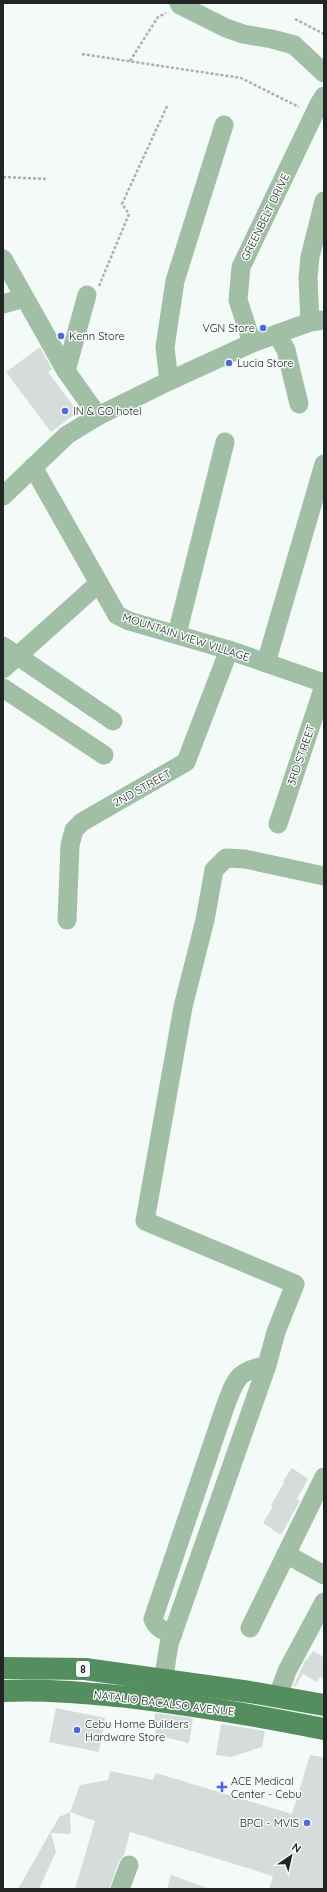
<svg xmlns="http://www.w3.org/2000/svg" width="327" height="1892" viewBox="0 0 327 1892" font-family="Quicksand,sans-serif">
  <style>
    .building { fill: #d5dcdb }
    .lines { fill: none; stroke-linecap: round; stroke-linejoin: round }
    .path { stroke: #acb0af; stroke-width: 2.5; stroke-dasharray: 3 2; stroke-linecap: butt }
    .minor { stroke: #a1bfa4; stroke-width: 19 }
    .major { stroke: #558e5e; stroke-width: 22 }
    .poi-dot { fill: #4c6ade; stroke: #f4faf8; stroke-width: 1.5 }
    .labels { text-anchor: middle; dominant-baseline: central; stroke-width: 3; stroke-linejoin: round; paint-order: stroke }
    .shield { fill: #f4faf8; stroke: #626564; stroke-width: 1 }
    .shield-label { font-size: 10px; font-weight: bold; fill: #232524 }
    .street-label { font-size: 11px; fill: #232524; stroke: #f4faf8 }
    .poi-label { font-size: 11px; fill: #232524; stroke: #f4faf8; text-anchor: start }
  </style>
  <rect width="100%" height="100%" fill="#f4faf8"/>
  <g class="building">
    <polygon points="40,347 52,369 48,372 78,412 51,432 6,372"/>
    <polygon points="292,1468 308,1479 297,1499 300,1501 281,1535 263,1523 273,1506 271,1505 284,1483 283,1481"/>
    <polygon points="313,1651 324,1657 324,1679 320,1677 317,1682 303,1674 295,1687 293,1687 306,1659 307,1660"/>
    <polygon points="56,1708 105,1718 99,1752 49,1742"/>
    <polygon points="155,1713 193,1718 189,1743 155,1735 156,1727 153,1727"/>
    <polygon points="221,1724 265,1731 262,1747 231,1757 216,1755"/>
    <polygon points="310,1755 324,1757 324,1889 269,1889 273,1876 130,1832 124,1855 119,1861 109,1889 75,1889 95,1821 70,1812 80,1785 108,1780 110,1771 153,1780 156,1773 292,1814"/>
    <polygon points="70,1812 71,1834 51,1833 56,1852 39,1889 18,1889 59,1817"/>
    <polygon points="171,1875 205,1887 205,1889 167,1889"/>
  </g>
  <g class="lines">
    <g class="path">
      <polyline points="295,19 324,34"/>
      <polyline points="82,54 241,78 299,107"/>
      <polyline points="130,61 158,17 166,13"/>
      <polyline points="3,177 47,179"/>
      <polyline points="99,286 129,214 122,204 168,104"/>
    </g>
    <g class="minor">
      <polyline points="179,3 180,5 226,28 243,34 272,39 294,45 324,73"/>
      <polyline points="3,259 66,371 98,416"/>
      <polyline points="3,304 24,298"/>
      <polyline points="310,322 308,278 310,257 324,201"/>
      <polyline points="277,334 286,350 299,404"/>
      <polyline points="252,343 238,300 241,267 319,104 324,96"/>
      <polyline points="66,371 87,295"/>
      <polyline points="169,381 165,347 175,281 224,125"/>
      <polyline points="33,467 117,615 129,621 229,650 324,683"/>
      <polyline points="3,496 67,435 98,416 169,381 252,343 310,322 324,320"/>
      <polyline points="177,634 225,442"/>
      <polyline points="3,646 113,721"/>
      <polyline points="266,663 324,464"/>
      <polyline points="3,669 99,583"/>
      <polyline points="3,688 104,755"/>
      <polyline points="278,824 324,686"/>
      <polyline points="67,920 70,845 74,830 82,822 186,762 229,650"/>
      <polyline points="286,1554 324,1575"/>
      <polyline points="250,1628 324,1477"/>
      <path d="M173,1634C164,1631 157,1629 153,1619L225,1407C236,1378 236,1372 267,1365"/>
      <polyline points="161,1695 169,1644 267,1365 276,1332 295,1284 145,1221 183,1007 205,920 214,870 226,858 245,859 324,876"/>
      <polyline points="278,1696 287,1671 324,1602"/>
      <polyline points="120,1889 129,1865"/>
    </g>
    <g class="major">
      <polyline points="3,1668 85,1669 250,1692 324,1705"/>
      <path d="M3,1691C45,1689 86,1693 128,1697C194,1705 259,1716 324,1729"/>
    </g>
  </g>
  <g class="poi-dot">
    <circle cx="263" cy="328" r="4"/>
    <circle cx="61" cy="336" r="4"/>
    <circle cx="229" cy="363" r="4"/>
    <circle cx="65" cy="411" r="4"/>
    <circle cx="77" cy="1730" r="4"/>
    <path d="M220 1781h4v4h4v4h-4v4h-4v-4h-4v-4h4z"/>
    <circle cx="307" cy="1823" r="4"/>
  </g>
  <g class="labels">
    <rect class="shield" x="76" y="1661" width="14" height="16" rx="3"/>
    <g class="shield-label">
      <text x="83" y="1669">8</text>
    </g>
    <g class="street-label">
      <text transform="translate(265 217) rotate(-64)">GREENBELT DRIVE</text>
      <text transform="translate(186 637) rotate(18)">MOUNTAIN VIEW VILLAGE</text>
      <text transform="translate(301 755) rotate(-71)">3RD STREET</text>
      <text transform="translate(142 788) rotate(-29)">2ND STREET</text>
      <text transform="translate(164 1703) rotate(7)">NATALIO BACALSO AVENUE</text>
    </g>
    <g class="poi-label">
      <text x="255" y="328" text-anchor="end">VGN Store</text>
      <text x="69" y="336">Kenn Store</text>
      <text x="237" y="363">Lucia Store</text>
      <text x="73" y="411">IN &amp; GO hotel</text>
      <text x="85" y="1724">Cebu Home Builders<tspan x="85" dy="13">Hardware Store</tspan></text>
      <text x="231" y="1781">ACE Medical<tspan x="231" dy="13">Center - Cebu</tspan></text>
      <text x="299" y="1823" text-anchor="end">BPCI - MVIS</text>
    </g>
  </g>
  <rect width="327" height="1892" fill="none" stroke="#232524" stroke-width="8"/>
  <g transform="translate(291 1856) rotate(34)" stroke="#f4faf8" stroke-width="3" paint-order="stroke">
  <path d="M0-3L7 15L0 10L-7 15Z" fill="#232524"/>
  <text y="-6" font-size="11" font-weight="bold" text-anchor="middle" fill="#232524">N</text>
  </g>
</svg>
